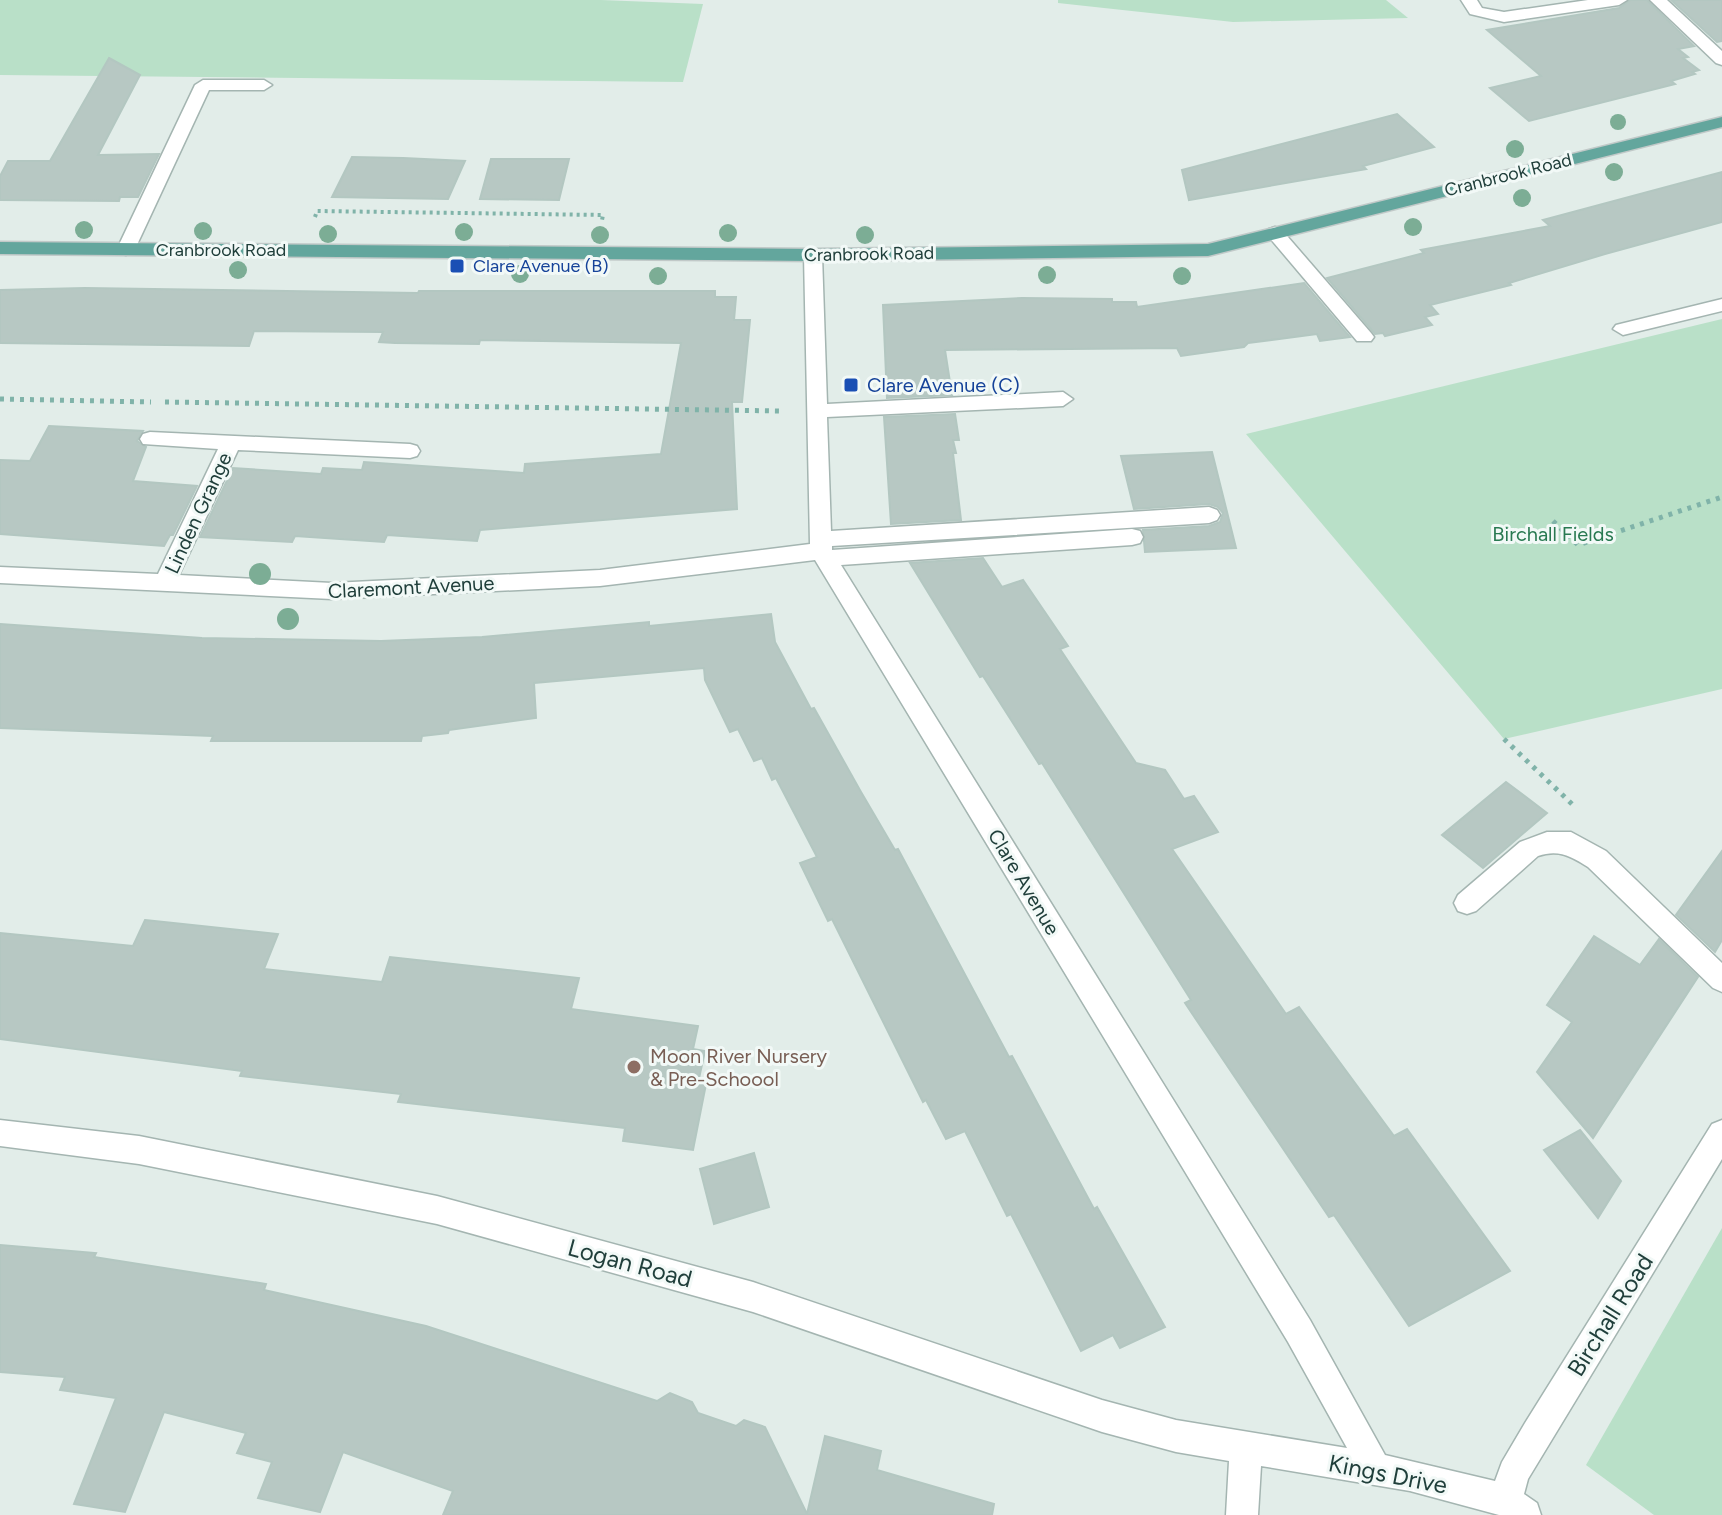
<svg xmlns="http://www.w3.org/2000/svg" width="1722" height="1515" viewBox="0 0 1722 1515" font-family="Figtree,sans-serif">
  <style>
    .green { fill: #b9e0c8 }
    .building { fill: #b7c8c3; stroke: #b3c7c1; stroke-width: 2 }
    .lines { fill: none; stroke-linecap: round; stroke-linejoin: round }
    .minor-casing { stroke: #a4b5b1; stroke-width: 3 }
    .major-casing { stroke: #c1c9c8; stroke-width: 3 }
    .path-far1 { stroke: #80b3a9; stroke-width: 4; stroke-dasharray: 3 4; stroke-linecap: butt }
    .path { stroke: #80b3a9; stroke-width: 5; stroke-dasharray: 4 6; stroke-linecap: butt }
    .minor { fill: #fff; fill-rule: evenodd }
    .major { fill: #63a69d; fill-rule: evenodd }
    .tree { fill: #7cad95 }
    .transit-dot { fill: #1a4fb4; stroke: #f2f9f7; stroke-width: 3 }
    .education-dot { fill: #8d6e63; stroke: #f2f9f7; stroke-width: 3 }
    .labels { text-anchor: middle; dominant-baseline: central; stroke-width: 6; stroke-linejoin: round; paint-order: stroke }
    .far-street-label { font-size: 18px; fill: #203f3b; stroke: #f2f9f7 }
    .far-transit-label { font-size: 18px; fill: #164399; stroke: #f2f9f7; text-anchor: start }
    .transit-label { font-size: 20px; fill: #164399; stroke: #f2f9f7; text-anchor: start }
    .street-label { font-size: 20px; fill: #203f3b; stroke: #f2f9f7 }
    .park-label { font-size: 20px; fill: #287951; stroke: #f2f9f7 }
    .education-label { font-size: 20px; fill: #785e54; stroke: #f2f9f7; text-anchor: start }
    .near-street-label { font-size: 24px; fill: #203f3b; stroke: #f2f9f7 }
  </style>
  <rect width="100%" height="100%" fill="#e2ede9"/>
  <g class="green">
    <polygon points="0,0 601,0 703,4 683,82 0,75"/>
    <polygon points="1058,0 1386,0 1408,18 1233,22 1058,3"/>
    <polygon points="1722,319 1722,689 1504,739 1246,434"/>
    <polygon points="1722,1228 1722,1515 1654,1515 1586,1465"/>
  </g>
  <g class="building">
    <polygon points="1630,0 1647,0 1694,46 1678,49 1688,57 1683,58 1699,70 1692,72 1695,74 1671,81 1675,84 1529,121 1490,88 1541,76 1487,30 1619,8"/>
    <polygon points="1671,0 1722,0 1722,41 1717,42"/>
    <polygon points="109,58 140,75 98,155 159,154 138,197 120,197 119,201 0,200 0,176 8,161 50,161"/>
    <polygon points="1397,114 1434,147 1363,166 1366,169 1189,200 1182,170"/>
    <polygon points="352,157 403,158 465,161 448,199 332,197"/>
    <polygon points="491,159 569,159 559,200 480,199"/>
    <polygon points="1722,172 1722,222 1605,254 1509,283 1511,285 1430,305 1438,314 1425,317 1432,325 1385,336 1383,333 1375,334 1327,278 1424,253 1421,250 1550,226 1543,220"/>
    <polygon points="1304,283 1350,337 1320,341 1317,334 1248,343 1244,347 1181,356 1177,348 945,350 952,395 887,398 883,305 1022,298 1112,299 1112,302 1136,302 1137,307"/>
    <polygon points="85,288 418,293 419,291 715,291 715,297 736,297 734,320 750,320 742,402 732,402 737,509 480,530 477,541 387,535 384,542 295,536 292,542 200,537 233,468 321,474 323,468 362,470 364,462 524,473 525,464 661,454 681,343 480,340 479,344 395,343 379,342 383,332 254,331 249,346 0,343 0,290"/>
    <polygon points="955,414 959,440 953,440 956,453 953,453 961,520 891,524 884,417"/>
    <polygon points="49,426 143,431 137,441 146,447 133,481 197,486 173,535 170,535 164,546 0,534 0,460 30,461"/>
    <polygon points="1212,452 1236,548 1145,552 1143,530 1209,526 1220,522 1223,513 1218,507 1209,504 1134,509 1121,456"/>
    <polygon points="983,558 1002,587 1023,580 1068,646 1060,649 1136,763 1165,770 1184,799 1194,796 1218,832 1172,849 1286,1014 1299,1007 1394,1136 1407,1129 1510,1271 1409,1326 1334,1215 1329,1217 1185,1003 1191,1000 1042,763 1039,764 983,676 980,677 910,563"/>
    <polygon points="771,614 775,642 811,709 814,708 861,792 895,850 898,849 1009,1057 1012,1056 1094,1209 1097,1207 1165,1327 1120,1348 1113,1335 1081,1351 1011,1214 1007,1216 965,1131 946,1139 926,1100 923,1102 832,919 828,921 800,863 817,857 776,778 772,780 762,758 754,761 738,729 730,732 705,680 704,668 534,683 536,718 449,730 448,733 422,736 421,741 211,741 213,736 0,728 0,624 202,638 381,641 482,637 649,622 649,626"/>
    <polygon points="1506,782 1547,813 1483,868 1442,835"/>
    <polygon points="1722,851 1722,940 1715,952 1676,915"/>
    <polygon points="145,920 278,934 264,969 382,982 390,957 579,978 571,1009 698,1026 693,1049 705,1051 698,1083 706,1084 693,1150 623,1141 625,1128 398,1102 401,1094 240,1076 242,1071 0,1039 0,933 133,946"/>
    <polygon points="1594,936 1640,965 1659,939 1698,977 1593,1138 1537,1072 1572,1022 1547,1005"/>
    <polygon points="1580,1130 1621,1181 1598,1218 1544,1150"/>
    <polygon points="754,1153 769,1207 714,1224 700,1169"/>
    <polygon points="0,1245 96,1253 94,1257 266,1284 264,1290 426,1326 657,1401 670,1393 692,1402 698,1413 736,1426 744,1420 765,1427 807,1514 825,1436 881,1451 877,1470 994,1504 992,1515 443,1515 453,1491 343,1452 320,1512 258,1498 272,1462 237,1453 246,1433 164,1412 125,1512 74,1504 116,1398 60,1390 65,1377 0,1372"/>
  </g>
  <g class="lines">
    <g class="minor-casing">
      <g id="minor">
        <polygon points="1461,0 1477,0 1482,8 1504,12 1588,0 1627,0 1619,5 1504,22 1470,14"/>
        <polygon points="1650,0 1667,0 1722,51 1722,65 1716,63"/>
        <polygon points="203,80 264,80 272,85 264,90 209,90 135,249 126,255 120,253 117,249 195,85"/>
        <polygon points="1275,227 1281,229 1371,333 1374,337 1371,341 1357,341 1269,237 1266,233 1269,229"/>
        <polygon points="813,249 822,255 827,404 1063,392 1073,399 1063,406 827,417 831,531 1209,507 1217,510 1220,515 1217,520 1209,523 832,546 832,550 1132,529 1140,531 1143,537 1140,543 1132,545 841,565 1310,1320 1385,1455 1495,1481 1502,1462 1525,1423 1712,1124 1722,1120 1722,1159 1528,1479 1524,1494 1537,1503 1541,1515 1499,1515 1410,1491 1261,1466 1258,1515 1226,1515 1229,1461 1176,1452 1102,1432 753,1312 437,1224 139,1164 0,1146 0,1120 139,1136 437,1196 753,1282 1102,1400 1176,1420 1347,1448 1288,1342 815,560 600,586 332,599 0,583 0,567 158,574 218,449 143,444 140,439 143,434 150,432 410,444 417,446 420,451 417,456 410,458 238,450 179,575 332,583 600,570 810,544 804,255"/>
        <polygon points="1722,299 1722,311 1623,335 1613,329 1616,325"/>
        <path d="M1547,832H1571L1606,851L1722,963V992L1713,988L1588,867C1571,856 1558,849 1538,856L1476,911L1467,914L1458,911L1454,903L1458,895L1520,842Z"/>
      </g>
    </g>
    <g class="major-casing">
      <polygon id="major" points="1722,117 1722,127 1208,256 813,261 0,254 0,242 813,249 1208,244"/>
    </g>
    <polyline class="path-far1" points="315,217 317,211 603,215 602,220"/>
    <g class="path">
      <polyline points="0,399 151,402"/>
      <polyline points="165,402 783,411"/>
      <polyline points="1553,521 1578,545 1722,497"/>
      <polyline points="1504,739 1573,805"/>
    </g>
    <use href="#minor" class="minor"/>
    <use href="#major" class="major"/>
  </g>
  <g class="tree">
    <circle cx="1618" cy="122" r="8"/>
    <circle cx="1515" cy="149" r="9"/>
    <circle cx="1614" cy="172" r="9"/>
    <circle cx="1522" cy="198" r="9"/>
    <circle cx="1413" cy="227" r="9"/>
    <circle cx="84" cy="230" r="9"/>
    <circle cx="203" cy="231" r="9"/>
    <circle cx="464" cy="232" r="9"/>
    <circle cx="728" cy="233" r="9"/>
    <circle cx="328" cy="234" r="9"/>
    <circle cx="600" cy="235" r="9"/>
    <circle cx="865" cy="235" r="9"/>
    <circle cx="238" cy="270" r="9"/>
    <circle cx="520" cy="274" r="9"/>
    <circle cx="1047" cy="275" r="9"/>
    <circle cx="658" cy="276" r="9"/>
    <circle cx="1182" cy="276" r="9"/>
    <circle cx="260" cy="574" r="11"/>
    <circle cx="288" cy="619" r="11"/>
  </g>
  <g class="transit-dot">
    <rect x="449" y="258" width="16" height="16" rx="4"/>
    <rect x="843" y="377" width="16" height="16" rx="4"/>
  </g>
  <circle class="education-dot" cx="634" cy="1067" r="8"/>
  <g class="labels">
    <g class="far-street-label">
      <text transform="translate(1508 175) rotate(-14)">Cranbrook Road</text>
      <text x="221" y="250">Cranbrook Road</text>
      <text transform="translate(869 254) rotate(-1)">Cranbrook Road</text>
    </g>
    <g class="far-transit-label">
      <text x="473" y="266">Clare Avenue (B)</text>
    </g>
    <g class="transit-label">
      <text x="867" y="385">Clare Avenue (C)</text>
    </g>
    <g class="street-label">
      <text transform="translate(198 513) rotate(-65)">Linden Grange</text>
      <text transform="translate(411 587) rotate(-3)">Claremont Avenue</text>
      <text transform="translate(1024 882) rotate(59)">Clare Avenue</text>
    </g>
    <g class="park-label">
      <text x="1553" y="534">Birchall Fields</text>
    </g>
    <g class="education-label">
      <text x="650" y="1056">Moon River Nursery<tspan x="650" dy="23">&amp; Pre-Schoool</tspan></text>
    </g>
    <g class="near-street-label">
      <text transform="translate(630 1263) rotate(15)">Logan Road</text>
      <text transform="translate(1610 1315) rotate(-58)">Birchall Road</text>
      <text transform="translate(1388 1474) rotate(11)">Kings Drive</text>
    </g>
  </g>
</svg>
